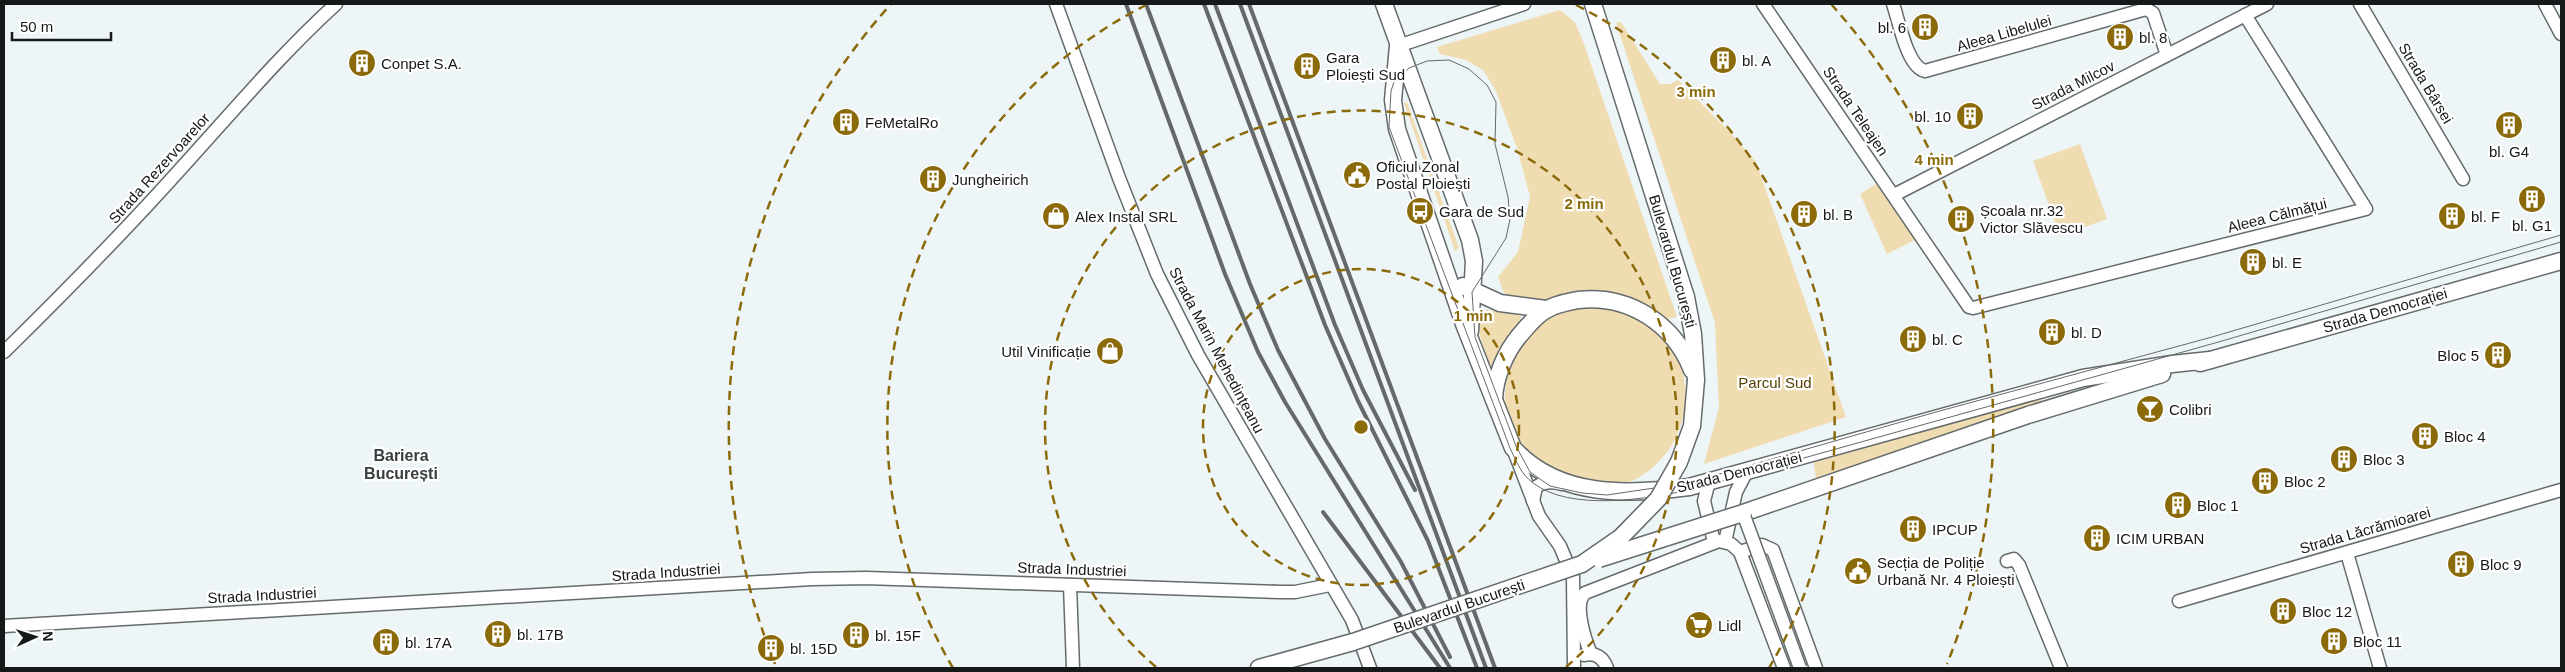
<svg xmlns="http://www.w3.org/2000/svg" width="2565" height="672" viewBox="0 0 2565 672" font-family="Arial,sans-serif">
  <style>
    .green { fill: #f0dcb1 }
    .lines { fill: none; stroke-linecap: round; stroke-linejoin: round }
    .minor-casing { stroke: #656b6d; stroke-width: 15 }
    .major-casing { stroke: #656b6d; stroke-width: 19 }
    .minor { stroke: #fff; stroke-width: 12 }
    .major { stroke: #fff; stroke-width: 16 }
    .tram { stroke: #65696a; stroke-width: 1 }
    .rail { stroke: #65696a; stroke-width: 4 }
    .minor-bridge-casing { stroke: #656b6d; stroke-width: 15; stroke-linecap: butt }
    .major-bridge-casing { stroke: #656b6d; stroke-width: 19; stroke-linecap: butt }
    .minor-bridge { stroke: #fff; stroke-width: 12 }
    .major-bridge { stroke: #fff; stroke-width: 16 }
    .ring { fill: none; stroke: #8b6a0a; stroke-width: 2.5; stroke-dasharray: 9 6 }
    .labels { text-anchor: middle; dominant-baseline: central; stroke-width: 4.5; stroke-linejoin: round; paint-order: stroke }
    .poi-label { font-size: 15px; fill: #161919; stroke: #fff; text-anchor: start }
    .street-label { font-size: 15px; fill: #161919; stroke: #fff }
    .park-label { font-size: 15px; fill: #584104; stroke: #fff }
    .neighbourhood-label { font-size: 16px; font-weight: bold; fill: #393e40; stroke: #fff }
    .centre { fill: #8b6a0a; stroke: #fff; stroke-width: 2.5 }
    .ring-label { font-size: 15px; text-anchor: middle; font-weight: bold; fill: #8b6a0a; stroke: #fff; stroke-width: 4.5; stroke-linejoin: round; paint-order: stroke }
  </style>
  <rect width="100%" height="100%" fill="#eef5f7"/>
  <g class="green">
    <polygon points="1560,10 1575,22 1584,44 1677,317 1666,319 1642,305 1557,299 1519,302 1504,293 1498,277 1518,252 1530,197 1518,151 1496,91 1483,70 1466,60 1440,54 1437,47"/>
    <polygon points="1621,22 1660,84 1670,84 1678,80 1729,131 1756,162 1846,417 1704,464 1719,407 1715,323 1616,23"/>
    <polygon points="1407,102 1459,248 1455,251 1404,103"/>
    <polygon points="2080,144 2107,219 2060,236 2033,161"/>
    <polygon points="1879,182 1917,239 1887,254 1860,194"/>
    <path d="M1607,306C1625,311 1643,316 1657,329C1699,367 1693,435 1651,469C1644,474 1637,480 1628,482C1609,487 1587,480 1569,475C1555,471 1535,464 1525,453C1521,450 1519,441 1516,437C1513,429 1507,420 1506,412C1499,363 1529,320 1576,307C1586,305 1597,306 1607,306Z"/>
    <path d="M1477,307C1489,312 1516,312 1521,316L1520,324L1509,333L1492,366L1489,365L1473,313Z"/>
    <polygon points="2033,397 2041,398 2043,403 2025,411 1816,478 1813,459"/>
  </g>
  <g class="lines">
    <g class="minor-casing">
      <g id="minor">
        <polyline points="1056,4 1119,178 1157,274 1198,355 1352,620 1370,668"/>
        <polyline points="1763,4 1969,307 1973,308 2366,209 2245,15"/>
        <path d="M1893,4C1899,21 1907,67 1925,71L2146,9L2153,13L2167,55"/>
        <polyline points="2360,4 2463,179"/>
        <polyline points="2545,4 2561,34"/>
        <polyline points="1398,46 1524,4"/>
        <polyline points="1894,195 2267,4"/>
        <path d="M4,352C66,291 127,229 185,164C235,109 281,54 336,4"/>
        <polyline points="1514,451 1539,516 1560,546 1573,577 1574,666"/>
        <polyline points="1709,481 1704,501 1714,542"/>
        <path d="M1533,501L1536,487C1544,481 1552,481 1562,484"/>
        <polyline points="1725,542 1736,492 1747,471"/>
        <polyline points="1740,552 1762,545 1773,550 1816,668"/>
        <polyline points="2347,553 2380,668"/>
        <polyline points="2007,561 2014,559 2019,565 2061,668"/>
        <polyline points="1070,585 1073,668"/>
        <polyline points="2179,601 2561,490"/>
        <polyline points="4,626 812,579 866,578 1281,592 1295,592 1330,585"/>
        <path d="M1591,654C1585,640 1573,604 1585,593L1719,541L1731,544L1740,552L1784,668"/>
        <path d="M1584,655C1595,652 1603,657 1607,668"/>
      </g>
    </g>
    <g class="major-casing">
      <g id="major">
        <polyline points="1384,4 1470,240 1474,261 1470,331"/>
        <polyline points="1593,4 1686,297 1693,334 1696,380"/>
        <path d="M1398,46L1393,100L1397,129L1464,324L1513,448C1558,498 1628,495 1689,487L2083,378L2172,364L2210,360"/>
        <polyline points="1463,286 1500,303 1546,309"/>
        <polyline points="2200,363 2561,261"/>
        <path d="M1494,399C1495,377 1505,353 1519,336C1527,327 1535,316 1546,310C1555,304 1568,302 1578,300C1629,294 1674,324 1692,370"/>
        <polyline points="1743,513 2028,415 2162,374"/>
        <polyline points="1259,668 1353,642"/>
      </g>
    </g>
    <use href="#minor" class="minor"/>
    <use href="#major" class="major"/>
    <path class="tram" d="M2561,235L2212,337L1936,412L1688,483L1607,495L1582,493L1550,486L1530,472L1516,446L1475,337L1472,292L1506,238L1510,219L1508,197L1495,144L1496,102L1487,85L1469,69L1449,60L1427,61L1409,68L1394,82L1391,91L1389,127L1510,448C1516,461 1521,474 1533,483C1571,512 1649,499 1693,489L2215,343L2561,242"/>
    <g class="rail">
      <polyline points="1126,4 1225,274 1258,352 1285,402 1450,668"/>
      <polyline points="1146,4 1250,284 1278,350 1325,439 1401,562 1450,657"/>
      <polyline points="1204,4 1325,325 1358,401 1428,541 1477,668"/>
      <polyline points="1215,4 1335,325 1363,390 1415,490"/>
      <polyline points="1240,4 1486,668"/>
      <polyline points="1249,4 1495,668"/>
      <polyline points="1323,512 1440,668"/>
    </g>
    <g class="minor-bridge-casing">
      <polyline id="minor-bridge" points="1743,513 1800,668"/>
    </g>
    <g class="major-bridge-casing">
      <g id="major-bridge">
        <polyline points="1599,559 1743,513"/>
        <polyline points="1353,642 1582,564 1621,537 1658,499 1679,462 1692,426 1696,380"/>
      </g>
    </g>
    <use href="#minor-bridge" class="minor-bridge"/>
    <use href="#major-bridge" class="major-bridge"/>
  </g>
  <g class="ring">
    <circle cx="1361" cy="427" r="158"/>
    <path d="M1156 667A316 316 0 1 1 1566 667"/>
    <path d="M953 668A474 474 0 0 1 1146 5M1576 5A474 474 0 0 1 1769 668"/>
    <path d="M775 664A632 632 0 0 1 891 4M1831 4A632 632 0 0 1 1947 664"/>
  </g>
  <defs>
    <g id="building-disc" transform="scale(1.4375)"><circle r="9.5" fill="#8b6a0a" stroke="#fff"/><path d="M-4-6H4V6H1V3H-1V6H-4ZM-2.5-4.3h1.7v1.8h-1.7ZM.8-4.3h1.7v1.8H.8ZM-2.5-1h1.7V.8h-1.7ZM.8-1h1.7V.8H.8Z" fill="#fff"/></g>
    <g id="civic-disc" transform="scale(1.4375)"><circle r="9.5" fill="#8b6a0a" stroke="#fff"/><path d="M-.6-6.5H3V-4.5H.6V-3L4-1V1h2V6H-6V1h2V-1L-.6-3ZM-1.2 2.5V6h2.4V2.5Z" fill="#fff"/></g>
    <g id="bus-disc" transform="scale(1.4375)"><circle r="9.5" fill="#8b6a0a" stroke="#fff"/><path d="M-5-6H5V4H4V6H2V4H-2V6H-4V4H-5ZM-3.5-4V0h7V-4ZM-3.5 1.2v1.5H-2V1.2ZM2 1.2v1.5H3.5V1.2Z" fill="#fff"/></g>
    <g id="shop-disc" transform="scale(1.4375)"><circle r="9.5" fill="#8b6a0a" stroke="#fff"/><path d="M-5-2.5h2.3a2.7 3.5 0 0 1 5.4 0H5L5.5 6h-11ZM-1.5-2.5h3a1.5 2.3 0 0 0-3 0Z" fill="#fff"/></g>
    <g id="bar-disc" transform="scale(1.4375)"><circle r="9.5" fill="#8b6a0a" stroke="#fff"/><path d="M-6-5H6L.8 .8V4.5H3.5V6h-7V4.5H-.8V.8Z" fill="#fff"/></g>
    <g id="supermarket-disc" transform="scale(1.4375)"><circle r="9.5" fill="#8b6a0a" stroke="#fff"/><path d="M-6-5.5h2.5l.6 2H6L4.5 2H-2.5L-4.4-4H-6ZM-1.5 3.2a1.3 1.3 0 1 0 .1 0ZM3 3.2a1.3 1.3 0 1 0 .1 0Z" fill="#fff"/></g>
  </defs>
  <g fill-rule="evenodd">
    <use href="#building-disc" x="1925" y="27"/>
    <use href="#building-disc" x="2120" y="37"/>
    <use href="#building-disc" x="1723" y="60"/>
    <use href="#building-disc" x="362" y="63"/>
    <use href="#building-disc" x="1307" y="66"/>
    <use href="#building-disc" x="1970" y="116"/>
    <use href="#building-disc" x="846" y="122"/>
    <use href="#building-disc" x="2509" y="125"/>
    <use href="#civic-disc" x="1357" y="175"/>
    <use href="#building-disc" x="933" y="179"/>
    <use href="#building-disc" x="2532" y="199"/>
    <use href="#bus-disc" x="1420" y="211"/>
    <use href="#building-disc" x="1804" y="214"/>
    <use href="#shop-disc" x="1056" y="216"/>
    <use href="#building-disc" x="2452" y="216"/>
    <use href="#building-disc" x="1961" y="219"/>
    <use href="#building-disc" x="2253" y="262"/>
    <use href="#building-disc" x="2052" y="332"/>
    <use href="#building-disc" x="1913" y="339"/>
    <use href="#shop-disc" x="1110" y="351"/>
    <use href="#building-disc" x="2498" y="355"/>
    <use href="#bar-disc" x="2150" y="409"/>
    <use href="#building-disc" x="2425" y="436"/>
    <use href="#building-disc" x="2344" y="459"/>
    <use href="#building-disc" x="2265" y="481"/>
    <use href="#building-disc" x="2178" y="505"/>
    <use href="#building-disc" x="1913" y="529"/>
    <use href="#building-disc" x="2097" y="538"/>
    <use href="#building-disc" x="2461" y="564"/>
    <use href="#civic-disc" x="1858" y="571"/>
    <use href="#building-disc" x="2283" y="611"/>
    <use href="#supermarket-disc" x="1699" y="625"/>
    <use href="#building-disc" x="498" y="634"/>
    <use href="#building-disc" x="856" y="635"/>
    <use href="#building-disc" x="2334" y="641"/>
    <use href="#building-disc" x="386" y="642"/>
    <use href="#building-disc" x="771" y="648"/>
  </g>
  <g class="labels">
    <g class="poi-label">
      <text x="1906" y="27" text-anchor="end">bl. 6</text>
      <text x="2139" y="37">bl. 8</text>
      <text x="1326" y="57">Gara<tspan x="1326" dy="17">Ploiești Sud</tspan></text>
      <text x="1742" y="60">bl. A</text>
      <text x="381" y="63">Conpet S.A.</text>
      <text x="1951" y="116" text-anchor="end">bl. 10</text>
      <text x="865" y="122">FeMetalRo</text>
      <text x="2509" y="151" text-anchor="middle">bl. G4</text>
      <text x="1376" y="166">Oficiul Zonal<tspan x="1376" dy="17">Postal Ploiești</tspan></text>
      <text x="952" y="179">Jungheirich</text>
      <text x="1980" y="210">Școala nr.32<tspan x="1980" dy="17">Victor Slăvescu</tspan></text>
      <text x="1439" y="211">Gara de Sud</text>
      <text x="1823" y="214">bl. B</text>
      <text x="1075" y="216">Alex Instal SRL</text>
      <text x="2471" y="216">bl. F</text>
      <text x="2532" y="225" text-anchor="middle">bl. G1</text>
      <text x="2272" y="262">bl. E</text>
      <text x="2071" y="332">bl. D</text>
      <text x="1932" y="339">bl. C</text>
      <text x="1091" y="351" text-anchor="end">Util Vinificație</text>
      <text x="2479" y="355" text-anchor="end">Bloc 5</text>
      <text x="2169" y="409">Colibri</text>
      <text x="2444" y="436">Bloc 4</text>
      <text x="2363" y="459">Bloc 3</text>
      <text x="2284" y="481">Bloc 2</text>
      <text x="2197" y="505">Bloc 1</text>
      <text x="1932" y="529">IPCUP</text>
      <text x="2116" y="538">ICIM URBAN</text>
      <text x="1877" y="562">Secția de Poliție<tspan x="1877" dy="17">Urbană Nr. 4 Ploiești</tspan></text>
      <text x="2480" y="564">Bloc 9</text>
      <text x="2302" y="611">Bloc 12</text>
      <text x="1718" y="625">Lidl</text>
      <text x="517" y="634">bl. 17B</text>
      <text x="875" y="635">bl. 15F</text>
      <text x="2353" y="641">Bloc 11</text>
      <text x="405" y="642">bl. 17A</text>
      <text x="790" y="648">bl. 15D</text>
    </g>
    <g class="street-label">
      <text transform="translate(2004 33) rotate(-16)">Aleea Libelulei</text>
      <text transform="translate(2426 83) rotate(59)">Strada Bârsei</text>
      <text transform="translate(2073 85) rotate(-27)">Strada Milcov</text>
      <text transform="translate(1856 111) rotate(56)">Strada Teleajen</text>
      <text transform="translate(159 168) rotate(-48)">Strada Rezervoarelor</text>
      <text transform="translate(2277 215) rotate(-14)">Aleea Călmățui</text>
      <text transform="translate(1673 261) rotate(74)">Bulevardul București</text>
      <text transform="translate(2385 310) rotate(-16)">Strada Democrației</text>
      <text transform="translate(1217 350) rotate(62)">Strada Marin Mehedințeanu</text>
      <text transform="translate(1739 472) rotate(-14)">Strada Democrației</text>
      <text transform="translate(2365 530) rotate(-16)">Strada Lăcrămioarei</text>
      <text transform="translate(1072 569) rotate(2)">Strada Industriei</text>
      <text transform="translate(666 572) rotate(-4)">Strada Industriei</text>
      <text transform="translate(262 595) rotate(-3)">Strada Industriei</text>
      <text transform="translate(1459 606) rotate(-19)">Bulevardul București</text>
    </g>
    <g class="park-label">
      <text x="1775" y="382">Parcul Sud</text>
    </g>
    <g class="neighbourhood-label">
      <text x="401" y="455">Bariera<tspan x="401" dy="18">București</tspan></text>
    </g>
  </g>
  <circle cx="1361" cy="427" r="8" class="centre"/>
  <g class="ring-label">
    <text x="1696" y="97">3 min</text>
    <text x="1934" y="165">4 min</text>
    <text x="1584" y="209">2 min</text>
    <text x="1473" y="321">1 min</text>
  </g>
  <rect width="2565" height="672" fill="none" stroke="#161919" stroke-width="10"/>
  <g transform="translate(35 637) rotate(87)" stroke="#ffffff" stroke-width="4" paint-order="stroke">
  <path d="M0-4L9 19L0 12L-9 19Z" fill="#161919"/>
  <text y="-8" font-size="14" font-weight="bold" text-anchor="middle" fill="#161919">N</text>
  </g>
  <path d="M12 32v8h99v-8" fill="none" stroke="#161919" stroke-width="2.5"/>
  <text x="20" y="32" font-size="15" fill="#161919" stroke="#ffffff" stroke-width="4" paint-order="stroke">50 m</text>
</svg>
